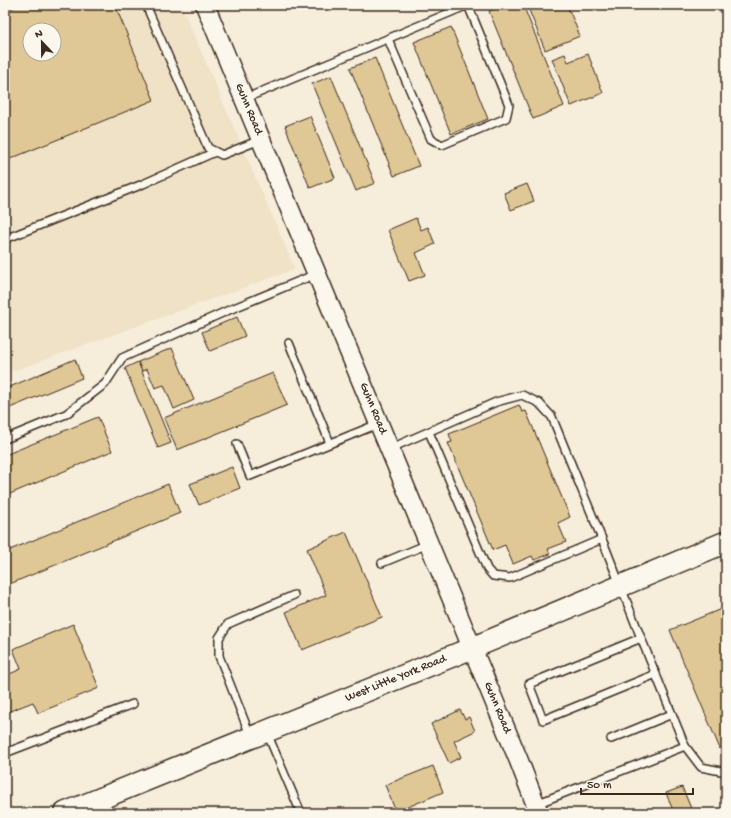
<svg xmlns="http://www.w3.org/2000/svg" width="731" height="818" viewBox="0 0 731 818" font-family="'Gochi Hand',sans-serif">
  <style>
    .built { fill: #efe2c6; fill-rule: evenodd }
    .building { fill: #e0c796; stroke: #3b2a1e; fill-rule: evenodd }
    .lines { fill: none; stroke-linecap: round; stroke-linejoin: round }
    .service-casing { stroke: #3b2a1e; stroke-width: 10 }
    .tertiary-casing { stroke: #3b2a1e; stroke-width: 21 }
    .secondary-casing { stroke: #3b2a1e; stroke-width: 24 }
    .service { stroke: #fbf7ec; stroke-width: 7 }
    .tertiary { stroke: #fbf7ec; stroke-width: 18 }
    .secondary { stroke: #fbf7ec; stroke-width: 21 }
    .labels { text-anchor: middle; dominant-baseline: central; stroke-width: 3; stroke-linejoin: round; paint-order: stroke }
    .street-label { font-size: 12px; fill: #3b2a1e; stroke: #fbf7ec }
  </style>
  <rect width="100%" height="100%" fill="#f6eddb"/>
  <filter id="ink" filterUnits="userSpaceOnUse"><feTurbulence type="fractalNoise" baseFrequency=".025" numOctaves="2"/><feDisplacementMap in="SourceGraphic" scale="8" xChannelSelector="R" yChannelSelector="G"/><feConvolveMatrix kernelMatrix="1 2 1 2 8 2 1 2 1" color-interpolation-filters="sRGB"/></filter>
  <g filter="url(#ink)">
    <path class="built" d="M5,5H181L295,269L5,374ZM30,30H54V54H30Z"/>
    <g class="building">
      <path d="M19,5H115L154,100L5,161V11ZM30,30H54V54H30Z"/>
      <polygon points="504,5 523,5 564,106 533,119 489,11"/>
      <polygon points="527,5 567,5 580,36 545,50"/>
      <polygon points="451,27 488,119 451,134 414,42"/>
      <polygon points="565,54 568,62 588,54 603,93 571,106 552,59"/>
      <polygon points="375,58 419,166 394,176 350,68"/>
      <polygon points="331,76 375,183 356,191 312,84"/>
      <polygon points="310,116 335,178 310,188 285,126"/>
      <polygon points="527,184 534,201 511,210 504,193"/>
      <polygon points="416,218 421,230 428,227 435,244 416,253 425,275 409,281 388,230"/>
      <polygon points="237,317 245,336 210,351 202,332"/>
      <polygon points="172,348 194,400 174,409 164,385 155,388 147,369 142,371 138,362"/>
      <polygon points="75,359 82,378 5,410 5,389"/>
      <polygon points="138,362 171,443 158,448 125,368"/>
      <polygon points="273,373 287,405 177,450 164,418"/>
      <polygon points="519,405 522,412 526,411 570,517 558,523 566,542 548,549 550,554 534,560 532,556 513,564 505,545 493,550 448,443 452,442 449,434"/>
      <polygon points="98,417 112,451 5,496 5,455"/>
      <polygon points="232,467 240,488 199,505 190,484"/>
      <polygon points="168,484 180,513 5,586 5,552"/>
      <polygon points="346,532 382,617 302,650 286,612 326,595 307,549"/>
      <polygon points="726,607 726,755 723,756 670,630"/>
      <polygon points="73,624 99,688 38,713 33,702 5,713 5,676 21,669 13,649"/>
      <polygon points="460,710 465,719 469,717 475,731 454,741 461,757 449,763 431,724"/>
      <polygon points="433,766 443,792 396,812 385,785"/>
      <polygon points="682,787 693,813 674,813 666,793"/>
    </g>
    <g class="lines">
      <g class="service-casing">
        <g id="service">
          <polyline points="146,5 208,148 222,155 260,140"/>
          <polyline points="388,39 431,139 442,145 506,118 509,105 468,5"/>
          <polyline points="244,99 468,5"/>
          <polyline points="5,239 143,184 215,152"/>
          <polyline points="289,343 330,443"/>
          <polyline points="429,432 487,569 493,576 510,578 602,539"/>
          <polyline points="5,439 66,414 105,384 122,358 229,310 316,274"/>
          <polyline points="237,444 250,476 378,424"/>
          <polyline points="389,449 496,402 522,395 539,403 552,417 606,549 641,638 685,746 701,767 721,771 726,769"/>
          <polyline points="382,563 428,544"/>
          <polyline points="641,638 529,684 543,720 656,674"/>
          <polyline points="267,733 301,813"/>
          <polyline points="250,735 219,656 219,638 228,624 294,595"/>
          <polyline points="611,739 672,714"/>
          <polyline points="5,753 133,704"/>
          <polyline points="536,804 685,746"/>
        </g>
      </g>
      <g class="tertiary-casing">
        <g id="tertiary">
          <path id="s1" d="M205,5L429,544L519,761L539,813"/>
        </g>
      </g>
      <g class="secondary-casing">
        <g id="secondary">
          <path id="s2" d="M65,813L472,648L726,542"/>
        </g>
      </g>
      <use href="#service" class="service"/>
      <use href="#tertiary" class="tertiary"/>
      <use href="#secondary" class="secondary"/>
    </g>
  </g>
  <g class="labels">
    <g class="street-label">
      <text stroke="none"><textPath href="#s1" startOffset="113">Guhn Road</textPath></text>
      <text stroke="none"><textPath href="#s1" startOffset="437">Guhn Road</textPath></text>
      <text stroke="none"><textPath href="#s2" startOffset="357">West Little York Road</textPath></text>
      <text stroke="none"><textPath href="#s1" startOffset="761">Guhn Road</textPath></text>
    </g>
  </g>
  <rect width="731" height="818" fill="none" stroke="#fbf7ec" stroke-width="20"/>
  <rect x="10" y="10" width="711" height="798" fill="none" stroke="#3b2a1e" stroke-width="1.5" filter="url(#ink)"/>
  <g transform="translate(42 42) rotate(338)"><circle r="19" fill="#fbf7ec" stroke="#aea59a"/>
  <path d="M0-3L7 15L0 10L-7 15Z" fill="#3b2a1e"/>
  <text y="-6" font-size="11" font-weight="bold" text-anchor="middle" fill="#3b2a1e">N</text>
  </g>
  <path d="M581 788v6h112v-6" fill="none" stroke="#3b2a1e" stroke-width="2"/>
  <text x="587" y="788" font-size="12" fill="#3b2a1e" stroke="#fbf7ec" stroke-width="3" paint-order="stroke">50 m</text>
</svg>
